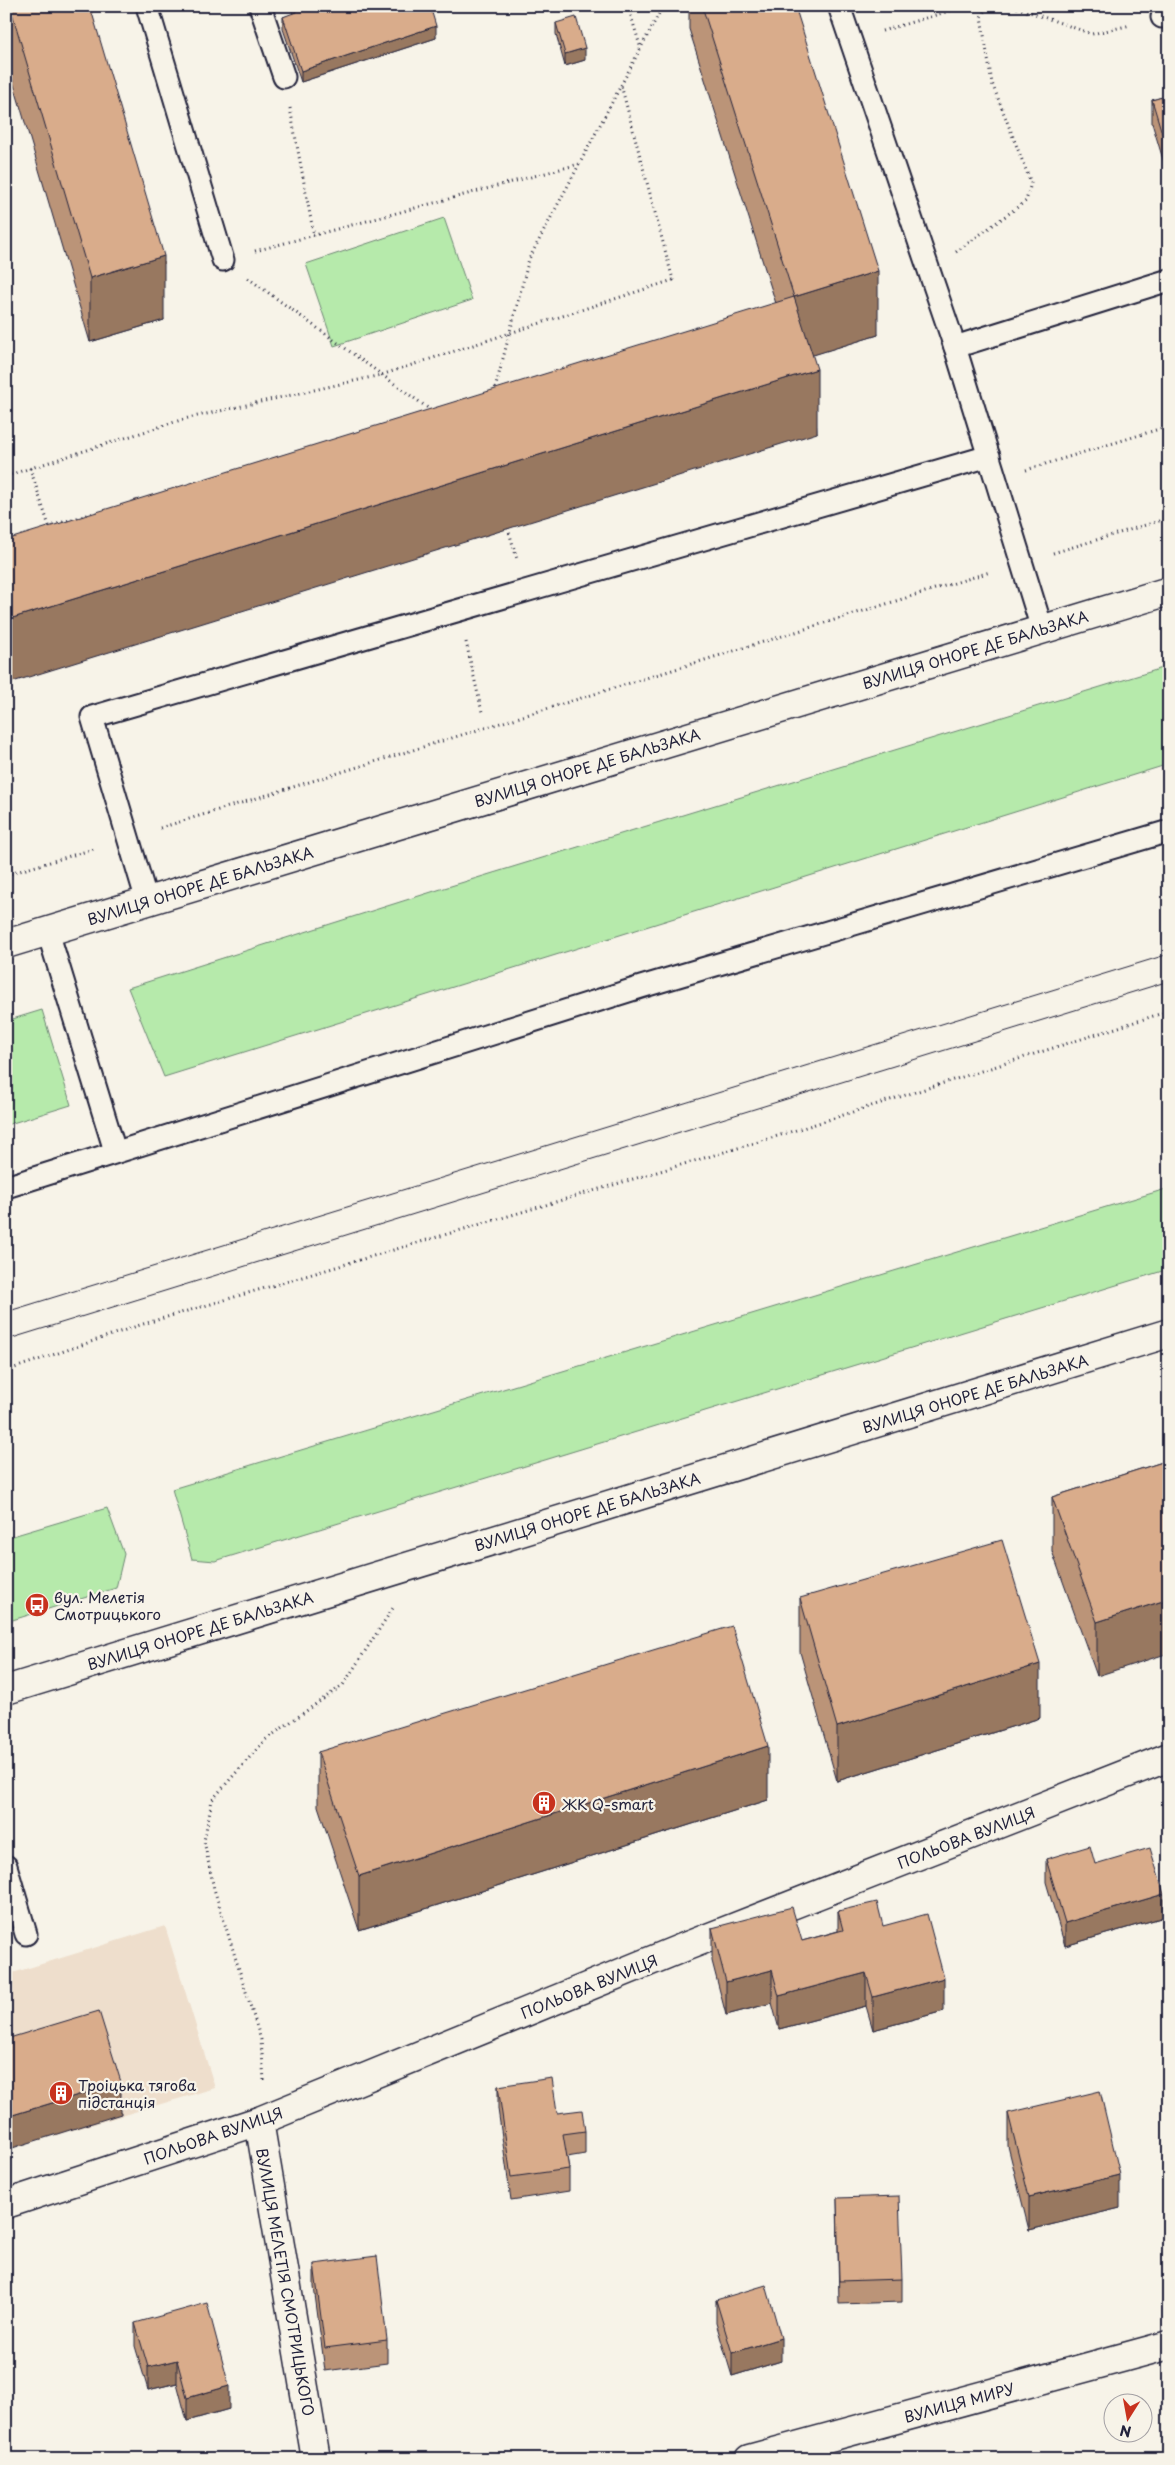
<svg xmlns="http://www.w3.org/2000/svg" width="1175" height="2465" viewBox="0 0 1175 2465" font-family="'Playpen Sans',sans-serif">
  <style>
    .built { fill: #eedecc }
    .green { fill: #b6eaab; stroke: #6c8673 }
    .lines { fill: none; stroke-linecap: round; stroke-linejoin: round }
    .lane-casing { stroke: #22223b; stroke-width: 25 }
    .street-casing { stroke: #22223b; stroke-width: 31 }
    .secondary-casing { stroke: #22223b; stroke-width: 31 }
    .path { stroke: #22223b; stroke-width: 3; stroke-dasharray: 1 4; stroke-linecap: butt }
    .lane { stroke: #f7f3e8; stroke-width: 21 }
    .street { stroke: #f7f3e8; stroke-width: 28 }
    .secondary { stroke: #f7f3e8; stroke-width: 28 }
    .tram { stroke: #22223b; stroke-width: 1 }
    .wall { fill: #bb9478; stroke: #22223b }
    .shaded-wall { fill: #987861; stroke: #22223b }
    .building { fill: #d9ac8b; stroke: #22223b }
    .labels { text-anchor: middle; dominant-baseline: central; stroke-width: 4.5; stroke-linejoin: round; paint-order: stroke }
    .street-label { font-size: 15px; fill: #22223b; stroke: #f7f3e8 }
    .poi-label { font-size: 15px; fill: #22223b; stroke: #f7f3e8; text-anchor: start }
  </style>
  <rect width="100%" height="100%" fill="#f7f3e8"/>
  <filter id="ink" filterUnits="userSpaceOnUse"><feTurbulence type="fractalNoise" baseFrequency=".02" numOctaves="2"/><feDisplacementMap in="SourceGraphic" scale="10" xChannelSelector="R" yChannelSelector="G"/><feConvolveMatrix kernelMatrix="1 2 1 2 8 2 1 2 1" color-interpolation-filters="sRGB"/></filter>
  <g filter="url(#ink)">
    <polygon class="built" points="165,1926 215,2088 6,2150 6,1975"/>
    <g class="green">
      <polygon points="444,218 472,300 334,346 306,264"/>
      <polygon points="1169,666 1169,764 164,1077 128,988 441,889"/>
      <polygon points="42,1010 71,1105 6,1125 6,1021"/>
      <polygon points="1169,1188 1169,1269 215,1561 192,1559 172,1489"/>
      <polygon points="107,1508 124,1554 116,1588 6,1622 6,1538"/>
    </g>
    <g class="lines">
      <g class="lane-casing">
        <g id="lane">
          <polyline points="147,6 223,260"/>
          <polyline points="260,6 284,77"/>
          <polyline points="839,6 955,347 1042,629"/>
          <polyline points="1162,17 1169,15"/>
          <polyline points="955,347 1169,280"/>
          <polyline points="147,901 92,717 989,456"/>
          <polyline points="48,932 115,1151"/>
          <polyline points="6,1187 641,987 1169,831"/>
          <polyline points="6,1866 26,1934"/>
        </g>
      </g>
      <g class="street-casing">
        <g id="street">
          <polyline points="259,2121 316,2459"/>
          <polyline points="6,2204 259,2121 687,1946 1169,1757"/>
          <polyline points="749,2459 1169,2345"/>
        </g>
      </g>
      <g class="secondary-casing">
        <g id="secondary">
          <polyline points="6,944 1169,591"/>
          <polyline points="6,1690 1169,1333"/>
        </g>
      </g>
      <g class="path">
        <polyline points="628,6 641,49"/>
        <polyline points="1012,6 1092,34 1131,25"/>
        <polyline points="882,31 966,6"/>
        <polyline points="290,108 314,236"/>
        <polyline points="255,251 579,164"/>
        <polyline points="956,252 1026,201 1031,183 992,83 981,17 987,6"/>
        <polyline points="6,269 9,278 6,297"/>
        <polyline points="248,278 432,411"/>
        <polyline points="494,393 529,259 663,6"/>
        <polyline points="30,468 49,526 98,512"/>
        <polyline points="1026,470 1169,426"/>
        <polyline points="6,476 184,419 381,375 673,280 621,85"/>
        <polyline points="508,528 517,559"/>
        <polyline points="1053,553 1169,518"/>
        <polyline points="466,642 482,712"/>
        <polyline points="160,828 990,572"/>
        <polyline points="6,875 97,848"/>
        <polyline points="6,1371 140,1325 765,1140 1169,1011"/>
        <polyline points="264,2080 261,2040 214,1889 204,1841 212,1800 265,1740 343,1685 393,1608"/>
      </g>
      <use href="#lane" class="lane"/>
      <use href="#street" class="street"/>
      <use href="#secondary" class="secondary"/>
      <g class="tram">
        <polyline points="6,1312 1169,954"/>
        <polyline points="6,1340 1169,981"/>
      </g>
    </g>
    <g class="wall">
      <polygon points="6,6 90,6 164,320 90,342 6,58"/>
      <polygon points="290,6 430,6 436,38 301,82 283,29 283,17 293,14"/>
      <polygon points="689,6 795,6 878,335 812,355 817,433 689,29"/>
      <polygon points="556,23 585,60 565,66 556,34"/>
      <polygon points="1169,95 1169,164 1165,166 1152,123 1152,100"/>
      <polygon points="1169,1460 1097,1676 1052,1551 1052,1497"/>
      <polygon points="800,1598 1040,1718 837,1781 800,1652"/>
      <polygon points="318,1752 768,1800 359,1930 318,1806"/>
      <polygon points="1046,1859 1095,1864 1164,1917 1065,1946 1046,1882"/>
      <polygon points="838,1911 883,1926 944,2011 873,2030 866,2006 779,2029 772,2003 726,2015 712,1961 712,1928 802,1941 838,1931"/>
      <polygon points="498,2086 557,2113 585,2131 585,2154 567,2157 569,2169 569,2191 511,2200 498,2109"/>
      <polygon points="1008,2113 1120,2208 1029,2230 1008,2146"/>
      <polygon points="837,2198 902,2279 902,2302 839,2304"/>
      <polygon points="314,2264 387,2340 387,2363 325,2371 314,2287"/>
      <polygon points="716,2300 781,2361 732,2376 716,2323"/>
      <polygon points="135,2323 229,2409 187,2421 177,2383 148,2390 135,2346"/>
    </g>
    <g class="shaded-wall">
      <polygon points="436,26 436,38 301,82 301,71"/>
      <polygon points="585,48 585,60 565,66 565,54"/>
      <polygon points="1169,141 1169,164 1165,166 1165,143"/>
      <polygon points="164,256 164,320 90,342 90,278"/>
      <polygon points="878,271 878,335 794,361 794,297"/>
      <polygon points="817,369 817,433 6,684 6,620"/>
      <polygon points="1169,1599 1169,1653 1097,1676 1097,1622"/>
      <polygon points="1040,1664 1040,1718 837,1781 837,1727"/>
      <polygon points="768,1746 768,1800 359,1930 359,1876"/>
      <polygon points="1164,1894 1164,1917 1065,1946 1065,1923"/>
      <polygon points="772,1970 772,2003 726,2015 726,1982"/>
      <polygon points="866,1973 866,2006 779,2029 779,1996"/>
      <polygon points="944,1978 944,2011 873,2030 873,1997"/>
      <polygon points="121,2082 121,2114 6,2150 6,2117"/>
      <polygon points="1120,2175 1120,2208 1029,2230 1029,2197"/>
      <polygon points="781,2338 781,2361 732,2376 732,2353"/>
      <polygon points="177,2360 177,2383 148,2390 148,2367"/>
      <polygon points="229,2386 229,2409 187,2421 187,2398"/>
    </g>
    <g class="building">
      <polygon points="10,6 90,6 164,256 90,278"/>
      <polygon points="294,6 430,6 436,26 301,71 283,17 296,12"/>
      <polygon points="702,6 795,6 878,271 794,297"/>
      <polygon points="576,17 585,48 565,54 556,23"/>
      <polygon points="1169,95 1169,141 1165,143 1152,100"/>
      <polygon points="794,297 817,369 6,620 6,540"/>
      <polygon points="1169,1460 1169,1599 1097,1622 1052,1497"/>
      <polygon points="1002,1540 1040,1664 837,1727 800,1598"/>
      <polygon points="732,1626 768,1746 359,1876 318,1752"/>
      <polygon points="1090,1846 1095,1864 1150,1848 1164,1894 1065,1923 1046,1859"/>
      <polygon points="877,1902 883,1926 927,1914 944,1978 873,1997 866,1973 779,1996 772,1970 726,1982 712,1928 792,1907 802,1941 843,1930 838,1911"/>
      <polygon points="99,2011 121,2082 6,2117 6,2039"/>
      <polygon points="552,2078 557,2113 582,2110 585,2131 563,2134 569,2169 511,2177 498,2086"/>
      <polygon points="1100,2091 1120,2175 1029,2197 1008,2113"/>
      <polygon points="899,2196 902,2279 839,2281 837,2198"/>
      <polygon points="377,2256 387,2340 325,2348 314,2264"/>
      <polygon points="766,2285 781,2338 732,2353 716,2300"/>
      <polygon points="207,2303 229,2386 187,2398 177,2360 148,2367 135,2323"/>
    </g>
  </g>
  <defs>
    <g id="bus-disc" transform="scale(1.25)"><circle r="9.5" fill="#c8321e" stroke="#f7f3e8"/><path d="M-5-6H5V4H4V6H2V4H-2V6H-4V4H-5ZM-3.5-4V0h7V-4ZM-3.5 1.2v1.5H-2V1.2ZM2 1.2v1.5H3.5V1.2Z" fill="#fff"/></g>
    <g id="building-disc" transform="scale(1.25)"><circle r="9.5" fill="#c8321e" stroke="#f7f3e8"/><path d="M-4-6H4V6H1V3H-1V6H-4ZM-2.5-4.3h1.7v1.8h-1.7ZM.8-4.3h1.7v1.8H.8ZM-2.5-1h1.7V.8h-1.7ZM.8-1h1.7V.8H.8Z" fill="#fff"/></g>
  </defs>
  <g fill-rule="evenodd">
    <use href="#bus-disc" x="37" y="1605"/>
    <use href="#building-disc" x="544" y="1803"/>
    <use href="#building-disc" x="61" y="2093"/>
  </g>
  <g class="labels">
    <g class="street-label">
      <text transform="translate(975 649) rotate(-17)">ВУЛИЦЯ ОНОРЕ ДЕ БАЛЬЗАКА</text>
      <text transform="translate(587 767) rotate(-17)">ВУЛИЦЯ ОНОРЕ ДЕ БАЛЬЗАКА</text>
      <text transform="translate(200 885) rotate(-17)">ВУЛИЦЯ ОНОРЕ ДЕ БАЛЬЗАКА</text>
      <text transform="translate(975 1393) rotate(-17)">ВУЛИЦЯ ОНОРЕ ДЕ БАЛЬЗАКА</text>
      <text transform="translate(587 1511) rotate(-17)">ВУЛИЦЯ ОНОРЕ ДЕ БАЛЬЗАКА</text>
      <text transform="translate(200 1630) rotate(-17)">ВУЛИЦЯ ОНОРЕ ДЕ БАЛЬЗАКА</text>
      <text transform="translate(966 1837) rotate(-21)">ПОЛЬОВА ВУЛИЦЯ</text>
      <text transform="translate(589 1986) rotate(-22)">ПОЛЬОВА ВУЛИЦЯ</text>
      <text transform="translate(213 2135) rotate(-19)">ПОЛЬОВА ВУЛИЦЯ</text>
      <text transform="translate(286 2282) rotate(80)">ВУЛИЦЯ МЕЛЕТІЯ СМОТРИЦЬКОГО</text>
      <text transform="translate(959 2402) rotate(-15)">ВУЛИЦЯ МИРУ</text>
    </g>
    <g class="poi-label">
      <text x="54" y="1596">вул. Мелетія<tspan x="54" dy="17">Смотрицького</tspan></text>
      <text x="562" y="1803">ЖК Q-smart</text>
      <text x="78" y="2084">Троiцька тягова<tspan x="78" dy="17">пiдстанцiя</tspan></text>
    </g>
  </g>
  <rect width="1175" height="2465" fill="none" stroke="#f7f3e8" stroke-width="25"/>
  <rect x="12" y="12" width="1150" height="2440" fill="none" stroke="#22223b" stroke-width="2" filter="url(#ink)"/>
  <g transform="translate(1128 2418) rotate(191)"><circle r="24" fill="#f7f3e8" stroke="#a29fa3"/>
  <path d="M0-4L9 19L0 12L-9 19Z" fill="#c8321e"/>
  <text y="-8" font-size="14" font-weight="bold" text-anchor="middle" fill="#22223b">N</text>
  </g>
</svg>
